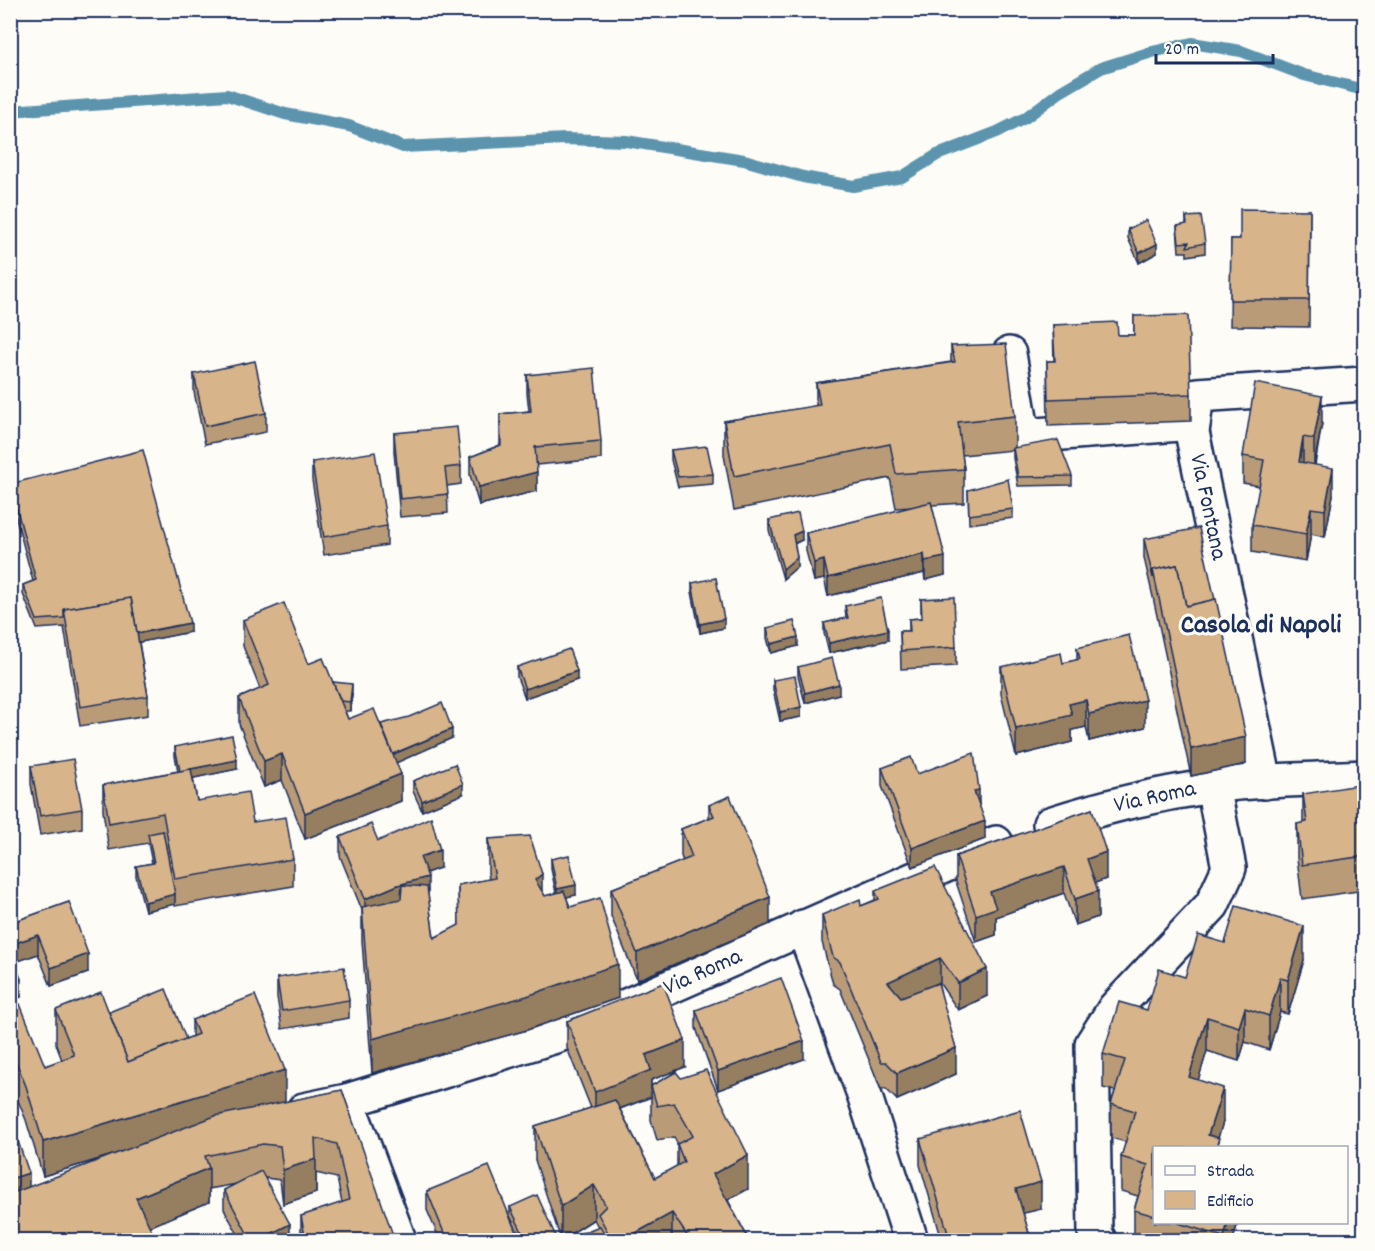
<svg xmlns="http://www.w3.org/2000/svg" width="1375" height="1251" viewBox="0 0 1375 1251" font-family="Dekko,sans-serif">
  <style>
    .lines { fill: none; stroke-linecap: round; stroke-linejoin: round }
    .stream { stroke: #5c94ae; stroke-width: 12 }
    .minor-casing { stroke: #1b2f5e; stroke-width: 38 }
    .minor { stroke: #fdfcf7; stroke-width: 33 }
    .wall { fill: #b99b77; stroke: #1b2f5e; stroke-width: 1.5; fill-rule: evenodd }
    .shaded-wall { fill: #967e61; stroke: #1b2f5e; stroke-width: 1.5 }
    .building { fill: #d7b48a; stroke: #1b2f5e; stroke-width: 1.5 }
    .labels { text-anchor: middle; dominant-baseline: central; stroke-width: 6; stroke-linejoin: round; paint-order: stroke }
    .street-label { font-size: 24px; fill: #1b2f5e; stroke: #fdfcf7 }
    .quarter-label { font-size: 27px; font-weight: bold; fill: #1b2f5e; stroke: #fdfcf7 }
  </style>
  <rect width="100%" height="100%" fill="#fdfcf7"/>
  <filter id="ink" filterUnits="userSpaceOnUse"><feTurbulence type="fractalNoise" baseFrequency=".0167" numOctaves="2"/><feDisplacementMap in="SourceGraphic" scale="12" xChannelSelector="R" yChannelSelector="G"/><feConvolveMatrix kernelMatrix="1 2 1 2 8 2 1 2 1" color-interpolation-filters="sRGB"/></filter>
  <g filter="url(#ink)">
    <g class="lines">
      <polyline class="stream" points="10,111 227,95 285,114 349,126 403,147 565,139 626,141 744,160 803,177 853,186 902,177 937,155 997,132 1025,118 1060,92 1101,68 1152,52 1192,43 1241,51 1304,75 1364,90"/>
      <g class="minor-casing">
        <g id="minor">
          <polyline points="1009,354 1023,436 1193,423"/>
          <polyline points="1265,782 1192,432 1197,395 1364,384"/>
          <path d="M1050,824C1102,807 1158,794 1212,786C1262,779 1314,780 1364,777"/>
          <polyline points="803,927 865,1097 911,1240"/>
          <polyline points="347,1101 399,1240"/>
          <polyline points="304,1110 347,1101 565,1033 996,843"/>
          <polyline points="1099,1240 1095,1233 1092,1044 1115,1008 1212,905 1229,868 1213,786"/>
        </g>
      </g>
      <use href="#minor" class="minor"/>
    </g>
    <g class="wall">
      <polygon points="1310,210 1309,327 1230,326 1231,239 1240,239"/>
      <polygon points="1186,217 1205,243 1205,253 1187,256 1187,252 1179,252 1177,226 1186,225"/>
      <polygon points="1128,229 1157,253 1139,263 1128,238"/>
      <polygon points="1134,316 1191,394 1191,421 1048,426 1047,361 1054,361 1053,325 1118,335 1134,335"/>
      <polygon points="951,346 1015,416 1015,448 1072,476 1072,485 1018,486 1013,458 1013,450 962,455 964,469 964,503 932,505 945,575 925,580 924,573 828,596 824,579 814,581 806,551 806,533 914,507 896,508 890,478 734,510 724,455 724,421 816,406 816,383 951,362"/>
      <polygon points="194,374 266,413 266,432 205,444 194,392"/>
      <polygon points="527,375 601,441 601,459 536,465 537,491 479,505 470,475 470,457 500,445 500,414 529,411 527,393"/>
      <polygon points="1322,423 1315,465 1333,495 1325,537 1311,534 1306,561 1252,552 1252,525 1260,486 1243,483 1243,456"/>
      <polygon points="394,433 461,466 461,484 447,486 448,513 400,517 394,452"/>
      <polygon points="671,450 713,474 713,484 678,487 671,460"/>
      <polygon points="312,462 387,526 387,545 324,555 312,480"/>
      <polygon points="10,484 190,632 139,642 148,696 148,715 80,726 64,627 37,629 23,594 23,585 33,581 10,496"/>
      <polygon points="968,490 1013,509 1013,518 969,524"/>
      <polygon points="769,520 802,540 794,544 797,567 783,579 769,530"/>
      <polygon points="1144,539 1246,764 1191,776 1153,597 1144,558"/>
      <polygon points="692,583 724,628 700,633 692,592"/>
      <polygon points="921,599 956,647 956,666 901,669 900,631 909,631 909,619 921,618"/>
      <polygon points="845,606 888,640 829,653 824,633 824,623 846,618"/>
      <polygon points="243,620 333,682 352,694 350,711 345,711 348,719 452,738 396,762 401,801 305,839 282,780 264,787 239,724 239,698 260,689 243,646"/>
      <polygon points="767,628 798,646 771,653 767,638"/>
      <polygon points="1077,648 1145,727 1089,741 1086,727 1072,730 1072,742 1016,756 1001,694 1001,667 1063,663 1077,660"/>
      <polygon points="517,667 577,680 525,698 517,677"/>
      <polygon points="798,667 839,694 805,703 798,676"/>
      <polygon points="773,680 801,717 780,721 773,690"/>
      <polygon points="175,747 237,769 193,778 197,801 253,822 293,859 293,886 175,906 174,904 145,911 136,876 136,866 152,863 148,843 109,850 103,811 103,785 178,771 175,756"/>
      <polygon points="31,766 82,809 82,828 40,835 31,784"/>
      <polygon points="882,768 917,774 979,803 985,839 912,867 882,786"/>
      <polygon points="413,781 463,794 422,811 413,791"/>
      <polygon points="1303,794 1361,805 1365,805 1365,890 1302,899 1297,858 1297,824 1303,823"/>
      <polygon points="709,805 770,924 637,980 611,916 611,889 683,861 681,856 681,829 709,818"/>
      <polygon points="1092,809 1106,879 1095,883 1098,917 1075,925 1064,893 996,917 996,935 976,942 956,882 956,856"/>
      <polygon points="340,837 378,841 440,868 426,873 428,895 434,938 459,926 458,885 489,879 488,873 488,839 542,891 545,896 556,893 551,869 551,859 576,895 566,897 570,907 618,998 527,1030 372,1073 362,941 362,910 340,856"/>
      <polygon points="875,891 987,996 958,1010 940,984 938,985 956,1074 897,1100 886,1089 881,1089 840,989 833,984 822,942 822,915 861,906 875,900"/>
      <polygon points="69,902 88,973 51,986 38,954 15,962 21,997 10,1001 10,923"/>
      <polygon points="1225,943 1304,960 1288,1014 1280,1012 1269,1050 1245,1042 1239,1061 1207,1051 1198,1080 1223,1122 1218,1137 1219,1148 1155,1148 1155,1222 1238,1222 1233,1240 1134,1240 1134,1210 1138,1196 1121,1191 1121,1157 1126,1142 1111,1138 1111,1104 1115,1091 1103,1088 1103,1054 1147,1010"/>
      <polygon points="277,978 349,1000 349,1018 282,1029 277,997"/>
      <path d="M10,1008L45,1066L62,1060L56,1044V1010L109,1012L186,1039L192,1037V1020L285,1102L342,1090L393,1240H241L224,1209V1190L237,1184L209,1189V1202L149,1227L156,1240H10L29,1187L113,1155L43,1176L26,1120L10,1081ZM316,1173L337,1178L342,1203L301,1216V1233L290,1236L265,1178L280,1180L283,1204L316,1193Z"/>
      <polygon points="696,1010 804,1059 718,1090 696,1028"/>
      <path d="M567,1021L685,1067L651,1080V1086L676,1072L748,1189L728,1200L749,1240H564L598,1227L594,1219L561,1240L535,1160V1126L591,1108L567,1048ZM651,1097V1120L657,1140L674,1137L677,1143V1166L655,1178L620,1109Z"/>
      <polygon points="920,1139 1041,1209 1023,1213 1031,1240 942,1240 920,1165"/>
      <polygon points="427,1191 518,1240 440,1240 427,1210"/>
      <polygon points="510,1207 556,1240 522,1240 510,1216"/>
    </g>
    <g class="shaded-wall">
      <polygon points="1157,244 1157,253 1139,263 1139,253"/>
      <polygon points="1322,396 1322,423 1314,465 1314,439"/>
      <polygon points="1303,437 1303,464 1299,462"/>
      <polygon points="1333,468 1333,495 1325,537 1325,510"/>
      <polygon points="537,472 537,491 479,505 479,487"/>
      <polygon points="1311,508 1311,534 1306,561 1306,534"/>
      <polygon points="802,531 802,540 793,544 793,535"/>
      <polygon points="924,554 924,573 828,596 828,578"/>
      <polygon points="797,557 797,567 783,579 783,569"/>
      <polygon points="945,557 945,575 925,580 925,561"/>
      <polygon points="824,560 824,579 814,581 814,563"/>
      <polygon points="724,619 724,628 700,633 700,624"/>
      <polygon points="190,623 190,632 136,643 136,634"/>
      <polygon points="888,630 888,640 829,653 829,643"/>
      <polygon points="798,637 798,646 771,653 771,644"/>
      <polygon points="577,671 577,680 525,698 525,689"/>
      <polygon points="352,684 352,694 350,711 350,702"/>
      <polygon points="839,684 839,694 805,703 805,693"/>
      <polygon points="1086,700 1086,727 1072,730 1072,742 1016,756 1016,729 1069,704"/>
      <polygon points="1145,700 1145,727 1089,741 1089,714"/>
      <polygon points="801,707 801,717 780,721 780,712"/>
      <polygon points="452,729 452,738 387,767 387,757"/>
      <polygon points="1246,737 1246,764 1191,776 1191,749"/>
      <polygon points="282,754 282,780 264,787 264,761"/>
      <polygon points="237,760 237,769 180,781 180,771"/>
      <polygon points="401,774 401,801 305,839 305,813"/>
      <polygon points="463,784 463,794 422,811 422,801"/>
      <polygon points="979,790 979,808 974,791"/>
      <polygon points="985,821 985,839 912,867 912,848"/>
      <polygon points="440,850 440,868 420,875 420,857"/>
      <polygon points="1106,852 1106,879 1087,886 1087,859"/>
      <polygon points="1064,867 1064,893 996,917 996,935 976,942 976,915 990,892"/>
      <polygon points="542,874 542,908 535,880"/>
      <polygon points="428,877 428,895 365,917 365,899 398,885"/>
      <polygon points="576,885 576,895 557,899 557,889"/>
      <polygon points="1098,891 1098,917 1075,925 1075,899"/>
      <polygon points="175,894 175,904 145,911 145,902"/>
      <polygon points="770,897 770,924 637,980 637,953"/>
      <polygon points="1304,926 1304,960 1288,1014 1288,980"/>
      <polygon points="38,935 38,954 10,964 10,945"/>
      <polygon points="88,954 88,973 51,986 51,968"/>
      <polygon points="940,958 940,984 888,1009 888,982"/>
      <polygon points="618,964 618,998 527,1030 372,1073 372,1039"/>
      <polygon points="987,969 987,996 958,1010 958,983"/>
      <polygon points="1280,978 1280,1012 1269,1050 1269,1016"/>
      <polygon points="21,979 21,997 10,1001 10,983"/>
      <polygon points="1245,1008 1245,1042 1239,1061 1239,1027"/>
      <polygon points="1207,1017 1207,1051 1189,1111 1189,1077"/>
      <polygon points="685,1040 685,1067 651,1080 651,1097 595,1118 595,1092 646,1055"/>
      <polygon points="804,1041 804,1059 718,1090 718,1071"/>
      <polygon points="956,1048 956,1074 897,1100 897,1073"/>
      <polygon points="285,1070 285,1103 43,1176 43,1142"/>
      <polygon points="1223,1088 1223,1122 1215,1148 1208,1135"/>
      <polygon points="748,1155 748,1189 713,1208 713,1174"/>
      <polygon points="316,1159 316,1193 283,1204 283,1170"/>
      <polygon points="209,1168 209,1202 136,1232 136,1198"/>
      <polygon points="29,1173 29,1191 10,1197 10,1179"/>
      <polygon points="1041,1182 1041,1209 1016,1215 1016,1189"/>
      <polygon points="594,1185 594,1219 561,1240 561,1206"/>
      <polygon points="672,1213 672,1240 623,1240"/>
      <polygon points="1228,1222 1238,1222 1233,1240 1224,1240 1224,1237"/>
      <polygon points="290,1224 290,1240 259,1240"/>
      <polygon points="393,1235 393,1240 382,1240"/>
      <polygon points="87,1237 87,1240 78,1240"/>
      <polygon points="556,1237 556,1240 548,1240"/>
    </g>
    <g class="building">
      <polygon points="1240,209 1310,210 1309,300 1230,300 1231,239 1240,239"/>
      <polygon points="1201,216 1205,243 1187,247 1189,242 1179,243 1177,226 1187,224 1186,217"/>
      <polygon points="1146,220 1157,244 1139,253 1128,229"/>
      <polygon points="1188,315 1191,394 1048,399 1047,361 1055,361 1053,325 1117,322 1118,335 1134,335 1134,316"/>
      <polygon points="1006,344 1015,416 958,422 964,469 896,474 890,444 734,476 724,421 820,405 816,383 955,362 951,346"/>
      <polygon points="255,361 266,413 205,426 194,374"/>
      <polygon points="594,368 601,441 535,447 537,472 479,487 470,457 501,445 500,414 531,411 527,375"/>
      <polygon points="1255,383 1322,396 1314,439 1303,437 1299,462 1333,468 1325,510 1311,508 1306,534 1252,525 1264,460 1243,456"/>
      <polygon points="457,427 461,466 445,468 448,494 400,499 394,433"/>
      <polygon points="1058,440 1072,476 1018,477 1013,448"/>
      <polygon points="707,446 713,474 678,477 671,450"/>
      <polygon points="143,450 190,623 137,633 131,598 64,609 64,618 37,620 23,585 36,580 10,484"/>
      <polygon points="375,452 387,526 324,537 312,462"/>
      <polygon points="1008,479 1013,509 969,515 968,490"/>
      <polygon points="931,502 945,557 925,561 924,554 828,578 824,560 814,563 806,533"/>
      <polygon points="798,513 802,531 793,535 797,557 783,569 769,520"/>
      <polygon points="1199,528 1215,600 1186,606 1177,565 1153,570 1153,578 1144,539"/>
      <polygon points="1177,565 1186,606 1216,599 1246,737 1191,749 1153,570"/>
      <polygon points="716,578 724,619 700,624 692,583"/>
      <polygon points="954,597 956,647 901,651 900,631 910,631 909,619 922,618 921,599"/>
      <polygon points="131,598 148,696 80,707 64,609"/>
      <polygon points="881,598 888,630 829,643 824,623 848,618 845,606"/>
      <polygon points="284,603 308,664 323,658 348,719 374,709 401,774 305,813 282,754 264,761 239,698 269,685 243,620"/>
      <polygon points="794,621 798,637 771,644 767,628"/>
      <polygon points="1129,635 1145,700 1089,714 1086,700 1069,704 1072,715 1016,729 1001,667 1061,653 1063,663 1080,659 1077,648"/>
      <polygon points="569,649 577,671 525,689 517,667"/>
      <polygon points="832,658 839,684 805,693 798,667"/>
      <polygon points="795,676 801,707 780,712 773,680"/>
      <polygon points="333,682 352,684 350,702 341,701"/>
      <polygon points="442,703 452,729 393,754 381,724 409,717"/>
      <polygon points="232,735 237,760 180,771 175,747"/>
      <polygon points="974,753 979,790 974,791 985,821 912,848 882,768 911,757 917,774"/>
      <polygon points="73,759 82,809 40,816 31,766"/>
      <polygon points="455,764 463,784 422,801 413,781"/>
      <polygon points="191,769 197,801 248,792 253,822 286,817 293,859 175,879 163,813 109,823 103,785"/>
      <polygon points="1358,785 1361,805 1365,805 1365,856 1302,865 1297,824 1307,822 1303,794"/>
      <polygon points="730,796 770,897 637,953 611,889 692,857 681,829 714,816 709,805"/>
      <polygon points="1092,809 1106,852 1087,859 1098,891 1075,899 1064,867 990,892 996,908 976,915 956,856"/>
      <polygon points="431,817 440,850 420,857 428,877 398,885 365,899 340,837 371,824 378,841"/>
      <polygon points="163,831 175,894 145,902 136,866 154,863 148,834"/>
      <polygon points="530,836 542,874 535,880 545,896 564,891 570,907 600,898 618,964 527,996 372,1039 362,907 401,899 402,885 427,887 434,938 459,925 458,885 495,878 488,839"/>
      <polygon points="569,855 576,885 557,889 551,859"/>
      <polygon points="935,867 987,969 958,983 940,958 888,982 901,997 938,983 956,1048 897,1073 886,1062 881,1062 840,962 833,957 822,915 860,899 861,906 879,899 875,891"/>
      <polygon points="69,902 88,954 51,968 38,935 10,945 10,923"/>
      <polygon points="1236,906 1304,926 1288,980 1280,978 1269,1016 1245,1008 1239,1027 1207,1017 1189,1077 1223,1088 1208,1135 1219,1138 1216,1148 1155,1148 1155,1216 1134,1210 1148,1165 1121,1157 1135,1111 1111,1104 1125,1060 1103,1054 1119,1002 1147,1010 1159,969 1185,977 1198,935 1225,943"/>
      <polygon points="10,949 21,979 10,983"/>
      <polygon points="344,967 349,1000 282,1011 277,978"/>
      <polygon points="781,978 804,1041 718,1071 696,1010"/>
      <polygon points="663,983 685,1040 646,1055 651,1070 595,1092 567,1021"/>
      <polygon points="166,989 186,1039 128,1062 109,1012"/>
      <polygon points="101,992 128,1062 198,1034 192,1020 255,995 285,1070 43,1142 26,1086 10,1047 10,1008 20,1004 45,1066 74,1055 56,1010"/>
      <polygon points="706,1070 748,1155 713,1174 749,1240 690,1240 672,1213 623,1240 612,1240 598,1214 606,1206 594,1185 561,1206 535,1126 615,1100 655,1178 684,1162 677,1144 693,1136 674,1103 657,1106 651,1086 676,1072 681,1078"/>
      <polygon points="342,1090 393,1235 382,1240 278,1240 304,1231 301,1216 349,1200 337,1144 315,1138 316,1159 283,1170 280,1146 263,1144 205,1156 209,1168 136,1198 156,1240 88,1240 87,1237 78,1240 31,1240 29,1238 14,1237 15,1240 10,1240 10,1194 215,1116"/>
      <polygon points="1020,1110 1041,1182 1016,1189 1031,1240 950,1240 920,1139"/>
      <polygon points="10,1118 29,1173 10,1179"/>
      <polygon points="489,1166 518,1237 510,1240 447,1240 427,1191"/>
      <polygon points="261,1171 290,1224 259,1240 251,1240 224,1190"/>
      <polygon points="537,1195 556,1237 548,1240 526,1240 510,1207"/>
      <polygon points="1175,1222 1228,1222 1224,1237"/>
      <polygon points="600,1226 608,1240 564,1240"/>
    </g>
  </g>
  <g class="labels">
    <g class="street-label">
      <text transform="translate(1207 507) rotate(78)">Via Fontana</text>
      <text transform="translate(1155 798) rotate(-12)">Via Roma</text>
      <text transform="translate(703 973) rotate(-24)">Via Roma</text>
    </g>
    <g class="quarter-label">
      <text x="1261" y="626">Casola di Napoli</text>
    </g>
  </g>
  <rect width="1375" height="1251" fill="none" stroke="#fdfcf7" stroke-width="36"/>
  <rect x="18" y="18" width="1339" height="1215" fill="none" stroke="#1b2f5e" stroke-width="2" filter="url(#ink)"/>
  <rect x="1153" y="1146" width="195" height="78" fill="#fdfcf7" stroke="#a3aaba" stroke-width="1.5"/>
  <rect x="1165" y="1166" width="30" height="9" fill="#fdfcf7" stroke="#a3aaba" stroke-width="1.5"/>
  <text x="1207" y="1176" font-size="18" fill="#1b2f5e">Strada</text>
  <rect x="1165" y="1191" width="30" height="18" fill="#d7b48a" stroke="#a3aaba" stroke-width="1.5"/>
  <text x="1207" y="1206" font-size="18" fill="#1b2f5e">Edificio</text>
  <path d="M1156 54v9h117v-9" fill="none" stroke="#1b2f5e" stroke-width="3"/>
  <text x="1165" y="54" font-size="18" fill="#1b2f5e" stroke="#fdfcf7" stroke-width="4.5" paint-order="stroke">20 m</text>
</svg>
